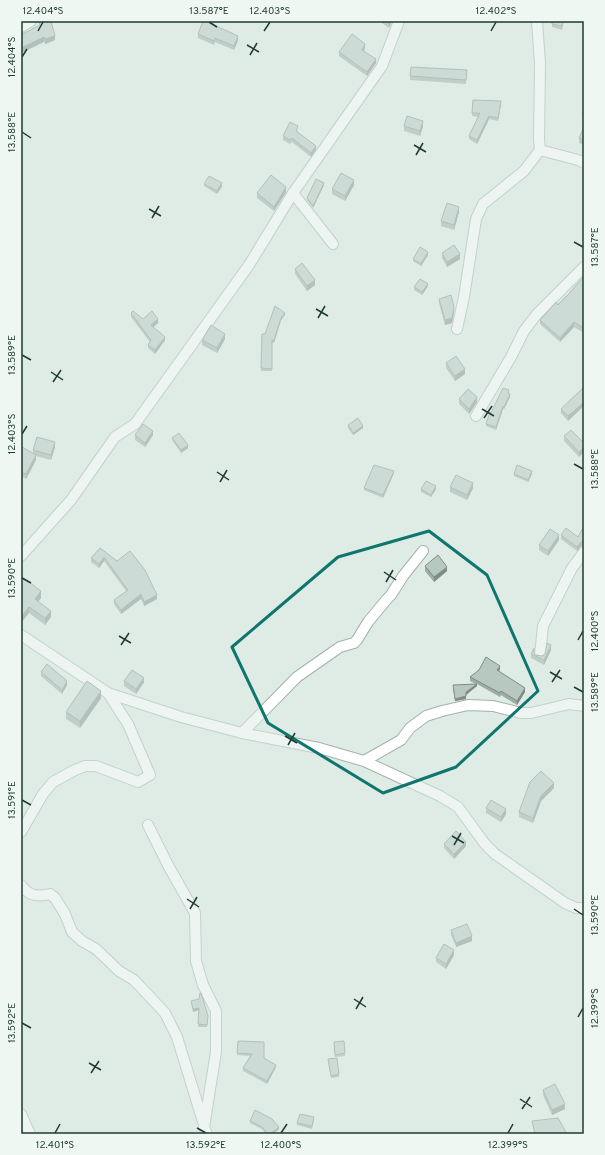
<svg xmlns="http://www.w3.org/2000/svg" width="605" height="1155" viewBox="0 0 605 1155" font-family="Overpass,sans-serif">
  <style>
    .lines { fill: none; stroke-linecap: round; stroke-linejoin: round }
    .street-casing { stroke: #a2b3ac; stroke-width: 12 }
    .street { stroke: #fff; stroke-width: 10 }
    .wall { fill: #9daca5 }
    .shaded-wall { fill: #808c86 }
    .building { fill: #b7c8c0; stroke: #808c86 }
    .marked { fill: none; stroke: #0f766e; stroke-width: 3; stroke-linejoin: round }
    .ticks { fill: none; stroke: #1f3b32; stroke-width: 1.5 }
    .neatline { fill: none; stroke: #1f3b32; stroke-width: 1.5 }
    .ticks-label { font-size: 10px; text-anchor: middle; fill: #1f3b32 }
  </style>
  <rect width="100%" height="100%" fill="#dfebe5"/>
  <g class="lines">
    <g class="street-casing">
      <g id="street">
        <polyline points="21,27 31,21"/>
        <polyline points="540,150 578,160 584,163"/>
        <polyline points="293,193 333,244"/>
        <polyline points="457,329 464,297 476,219 483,204 524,171 540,150 539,139 540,64 537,21"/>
        <polyline points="476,416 511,357 524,331 537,314 584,267"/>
        <polyline points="21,556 71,500 115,437 135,424 249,265 293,193 382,66 399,21"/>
        <polyline points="21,635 108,693 181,717 242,733 319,748 364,761 440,796 458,807 485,844 495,854 565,903 576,908 584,908"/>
        <polyline points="540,655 543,626 572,568 584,552"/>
        <polyline points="242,733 297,677 340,647 354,643 357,640 368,622 387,599 391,595 403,576 423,551"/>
        <polyline points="364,761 401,740 410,728 426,716 442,711 468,705 493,706 521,713 531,713 569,704 584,706"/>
        <polyline points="148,825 169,867 195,913 196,961 203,985 216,1011 216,1052 204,1127 207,1134"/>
        <polyline points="21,832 43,794 53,782 75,770 85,766 96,766 138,782 150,775 128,724 108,693"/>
        <path d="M21,885C28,896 38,897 50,894L55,898L65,914L72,932L82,941L96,949L119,971L134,980L165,1013L177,1037L204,1125"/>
        <polyline points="21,1114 30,1134"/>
      </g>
    </g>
    <use href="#street" class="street"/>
  </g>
  <g class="wall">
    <polygon points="39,21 51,21 55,40 45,44 39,24"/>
    <polygon points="379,21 392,21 389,28"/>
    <polygon points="552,21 564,21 562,30 552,27"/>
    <polygon points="198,34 238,40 234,50 215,42 214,45 198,38"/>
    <polygon points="365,48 364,51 376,63 367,76 339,56 339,52"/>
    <polygon points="411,67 467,70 466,84 410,80"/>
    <polygon points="473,100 501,104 498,121 489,119 477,144 469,139 469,136 478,117 472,116"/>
    <polygon points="584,110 584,120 582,119 582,114"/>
    <polygon points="404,126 423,126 420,136 404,131"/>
    <polygon points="584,127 584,145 579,143 579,138"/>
    <polygon points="298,130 297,132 316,149 311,157 292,142 290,144 283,140 283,136"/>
    <polygon points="204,184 222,186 217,194 204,186"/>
    <polygon points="324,185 313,208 307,200 307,198"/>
    <polygon points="354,185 345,201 332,194 332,189"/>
    <polygon points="286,192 274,211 257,198 257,193"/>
    <polygon points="459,212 454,230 441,226 441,221"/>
    <polygon points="442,253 460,259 447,267 442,258"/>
    <polygon points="428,255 421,266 413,261 413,259"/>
    <polygon points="295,269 315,285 307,291 295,274"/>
    <polygon points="584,276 584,333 574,327 560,342 540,324 540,320 567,296"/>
    <polygon points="428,286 422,295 414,290 414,287"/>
    <polygon points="439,299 454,312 452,323 445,325 439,303"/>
    <polygon points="131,313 143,319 158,323 153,327 165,340 155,354 148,348 148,345 150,342 131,317"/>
    <polygon points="285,315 281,320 274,343 272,343 272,371 261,371 262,334 265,334"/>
    <polygon points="225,339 217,353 202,345 202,340"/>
    <polygon points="446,363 465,374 455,381 446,368"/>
    <polygon points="584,387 568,421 561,413 561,409"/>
    <polygon points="509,393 509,394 510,397 504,409 503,409 496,430 486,426 486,424 491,413"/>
    <polygon points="459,399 477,402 469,414 459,404"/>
    <polygon points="348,425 363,428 353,435 348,428"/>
    <polygon points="135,435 153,435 145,447 135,440"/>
    <polygon points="564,436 584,443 579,457 564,441"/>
    <polygon points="172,438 188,448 181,453 172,440"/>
    <polygon points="55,447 51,460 36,456 36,460 26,479 21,476 21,449 33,453 33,450"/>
    <polygon points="394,473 383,498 364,490 364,488"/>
    <polygon points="514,474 532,474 528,482 514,476"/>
    <polygon points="450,487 473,488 467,500 450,492"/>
    <polygon points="421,489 436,489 431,497 421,492"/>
    <polygon points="584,526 584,546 581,546 577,551 561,539 561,535 578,537"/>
    <polygon points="559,540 548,556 539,550 539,545"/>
    <polygon points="100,548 157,599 144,606 141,599 121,614 114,604 114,600 126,591 104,561 99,568 91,562 91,558"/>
    <polygon points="425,566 447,571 434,582 425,571"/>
    <polygon points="21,576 41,598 38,602 51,617 45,625 29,613"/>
    <polygon points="551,650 544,665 531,658 531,654 534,653 536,655 542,656"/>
    <polygon points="500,669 499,672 525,692 517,705 501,695 500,697 477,684 477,686 466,695 466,699 455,701 453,688 476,684 470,681 470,677"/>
    <polygon points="41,672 67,685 62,694 41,676"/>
    <polygon points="124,681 144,682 136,694 124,686"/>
    <polygon points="101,698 80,728 66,719 66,712"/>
    <polygon points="554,788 541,801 533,823 519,817 519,812"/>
    <polygon points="486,808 506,814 501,822 486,813"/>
    <polygon points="444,844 466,846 454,859 444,848"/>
    <polygon points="451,930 472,941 456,947 451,935"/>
    <polygon points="454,955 446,969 436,962 436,958"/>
    <polygon points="191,1001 208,1016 207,1027 198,1027 199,1010 193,1012"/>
    <polygon points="238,1041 264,1058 276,1067 267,1084 243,1071 243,1068 250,1056 237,1055"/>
    <polygon points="334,1042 345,1053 345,1056 335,1057"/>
    <polygon points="328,1059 339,1074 339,1077 331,1078"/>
    <polygon points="543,1090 565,1109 552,1115 543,1095"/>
    <polygon points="314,1120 312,1129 297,1125 297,1123"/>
    <polygon points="250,1121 279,1129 273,1134 266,1134 262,1129 250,1123"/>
  </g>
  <g class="shaded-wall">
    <polygon points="390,21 392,21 389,28 389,24"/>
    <polygon points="55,36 55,40 45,44 45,39"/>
    <polygon points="238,36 238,40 234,50 234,46"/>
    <polygon points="44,37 44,42 21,53 21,48"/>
    <polygon points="365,44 365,48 362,54 362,50"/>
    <polygon points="376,59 376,63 367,76 367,72"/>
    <polygon points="501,101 501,104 498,121 498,118"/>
    <polygon points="489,116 489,119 477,144 477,140"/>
    <polygon points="423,121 423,126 420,136 420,131"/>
    <polygon points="316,146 316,149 311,157 311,153"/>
    <polygon points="354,180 354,185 345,201 345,196"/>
    <polygon points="222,183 222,186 217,194 217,191"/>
    <polygon points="324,183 324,185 313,208 313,206"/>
    <polygon points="286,187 286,192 274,211 274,207"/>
    <polygon points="459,207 459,212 454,230 454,225"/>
    <polygon points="428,252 428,255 421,266 421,264"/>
    <polygon points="460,254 460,259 447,267 447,262"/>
    <polygon points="315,280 315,285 307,291 307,286"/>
    <polygon points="428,284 428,286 422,295 422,292"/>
    <polygon points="454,307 454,312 452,323 445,325 445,320"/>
    <polygon points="285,313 285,315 281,320 274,343 274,340 281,318"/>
    <polygon points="158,319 158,323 151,329 151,325"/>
    <polygon points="574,322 574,327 560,342 560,338"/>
    <polygon points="225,334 225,339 217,353 217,348"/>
    <polygon points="165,337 165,340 155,354 155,350"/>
    <polygon points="465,369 465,374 455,381 455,376"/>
    <polygon points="510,394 510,397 504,409 504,407"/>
    <polygon points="477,397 477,402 469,414 469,409"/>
    <polygon points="584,402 584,406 568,421 568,416"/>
    <polygon points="503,406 503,409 496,430 496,427"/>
    <polygon points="363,426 363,428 353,435 353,433"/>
    <polygon points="153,431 153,435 145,447 145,443"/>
    <polygon points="55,442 55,447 51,460 51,455"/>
    <polygon points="188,445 188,448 181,453 181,450"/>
    <polygon points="584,447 584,452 579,457 579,452"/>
    <polygon points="36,455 36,460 26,479 26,474"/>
    <polygon points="394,471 394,473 383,498 383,495"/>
    <polygon points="532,471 532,474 528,482 528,480"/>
    <polygon points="473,483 473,488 467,500 467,495"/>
    <polygon points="436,486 436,489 431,497 431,495"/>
    <polygon points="559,535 559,540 548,556 548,551"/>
    <polygon points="581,542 581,546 577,551 577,547"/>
    <polygon points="104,557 104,561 99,568 99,564"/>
    <polygon points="447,567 447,571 434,582 434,577"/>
    <polygon points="41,591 41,598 35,606 35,599"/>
    <polygon points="141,594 141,599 121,614 121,610"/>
    <polygon points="157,595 157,599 144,606 144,602"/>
    <polygon points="29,607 29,613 21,623 21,617"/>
    <polygon points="51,611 51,617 45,625 45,618"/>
    <polygon points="551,645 551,650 544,665 544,660"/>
    <polygon points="500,666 500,669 497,674 497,670"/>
    <polygon points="144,678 144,682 136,694 136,689"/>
    <polygon points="67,681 67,685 62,694 62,690"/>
    <polygon points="477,684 477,686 466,695 466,692"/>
    <polygon points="525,688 525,692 517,705 517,701"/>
    <polygon points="101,691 101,698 80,728 80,721"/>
    <polygon points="466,696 466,699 455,701 455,699"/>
    <polygon points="554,783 554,788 541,801 533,823 533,818 541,796"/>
    <polygon points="506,809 506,814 501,822 501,817"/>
    <polygon points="466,842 466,846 454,859 454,854"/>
    <polygon points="472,936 472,941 456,947 456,943"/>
    <polygon points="454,950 454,955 446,969 446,964"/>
    <polygon points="199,1008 199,1010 193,1012 193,1009"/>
    <polygon points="276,1065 276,1067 267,1084 267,1081"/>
    <polygon points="565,1104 565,1109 552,1115 552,1110"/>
    <polygon points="279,1127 279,1129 273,1134 270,1134"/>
  </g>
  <g class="building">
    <polygon points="39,21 51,21 55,36 45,39 44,37 21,48 21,35 40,25"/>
    <polygon points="203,21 205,21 238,36 234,46 215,38 214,41 198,34"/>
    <polygon points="386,21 390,21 389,24"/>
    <polygon points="552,21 563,21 562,26 552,24"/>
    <polygon points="352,34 365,44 362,50 376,59 367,72 339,52"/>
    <polygon points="411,67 467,70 466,80 410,76"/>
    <polygon points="473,100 501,101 498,118 489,116 477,140 469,136 480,113 472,113"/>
    <polygon points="584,110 584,115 582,114"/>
    <polygon points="407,116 423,121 420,131 404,126"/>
    <polygon points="290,122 298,126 296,131 316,146 311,153 292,138 290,140 283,136"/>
    <polygon points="584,127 584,140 579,138"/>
    <polygon points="341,173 354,180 345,196 332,189"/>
    <polygon points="271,175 286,187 274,207 257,193"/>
    <polygon points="209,176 222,183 217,191 204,184"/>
    <polygon points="316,179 324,183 313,206 307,198"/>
    <polygon points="447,203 459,207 454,225 441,221"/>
    <polygon points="454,245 460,254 447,262 442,253"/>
    <polygon points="420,247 428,252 421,264 413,259"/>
    <polygon points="302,263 315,280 307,286 295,269"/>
    <polygon points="584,276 584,328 574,322 560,338 540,320 556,302 558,305 566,296 567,296"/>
    <polygon points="420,279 428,284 422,292 414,287"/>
    <polygon points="451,295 454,307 452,318 445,320 439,299"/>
    <polygon points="275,306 285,313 281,318 274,340 272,340 272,369 261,368 262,334 265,334"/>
    <polygon points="133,311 143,319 152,311 158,319 151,325 165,337 155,350 148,345 151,340 131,313"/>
    <polygon points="211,325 225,334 217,348 202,340"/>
    <polygon points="456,356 465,369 455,376 446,363"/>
    <polygon points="584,387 584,402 568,416 561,409"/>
    <polygon points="503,388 509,390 508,393 510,394 504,407 503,406 496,427 486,424 490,412 491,413"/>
    <polygon points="468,389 477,397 469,409 459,399"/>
    <polygon points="358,418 363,426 353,433 348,425"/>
    <polygon points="143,424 153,431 145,443 135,435"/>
    <polygon points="571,430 584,443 584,447 579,452 564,436"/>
    <polygon points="179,433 188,445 181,450 172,438"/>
    <polygon points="37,437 55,442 51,455 33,450"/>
    <polygon points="22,447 36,455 26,474 21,472 21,449"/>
    <polygon points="374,465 394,471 383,495 364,488"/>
    <polygon points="517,465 532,471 528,480 514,474"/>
    <polygon points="456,475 473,483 467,495 450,487"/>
    <polygon points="426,481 436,486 431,495 421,489"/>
    <polygon points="584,526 584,542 581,542 577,547 561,535 566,528 578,537"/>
    <polygon points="550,529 559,535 548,551 539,545"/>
    <polygon points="100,548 117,561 130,551 145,570 157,595 144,602 141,594 121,610 114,600 128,590 104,557 99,564 91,558"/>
    <polygon points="438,555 447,567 434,577 425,566"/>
    <polygon points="21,576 41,591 35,599 51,611 45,618 29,607 21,617"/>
    <polygon points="547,643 551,645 544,660 531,654 534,648 534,653 536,655 542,656 545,654"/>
    <polygon points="486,657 500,666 497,670 525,688 517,701 501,691 500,693 470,677 479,670"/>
    <polygon points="47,664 67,681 62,690 41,672"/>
    <polygon points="132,670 144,678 136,689 124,681"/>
    <polygon points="87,681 101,691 80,721 66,712"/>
    <polygon points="477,684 466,692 466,696 455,699 453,685"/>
    <polygon points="541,771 554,783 541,796 533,818 519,812 530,782"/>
    <polygon points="491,800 506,809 501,817 486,808"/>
    <polygon points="456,831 466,842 454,854 444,844"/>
    <polygon points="467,924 472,936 456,943 451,930"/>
    <polygon points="444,944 454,950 446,964 436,958"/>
    <polygon points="200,993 201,993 208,1016 207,1025 198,1024 199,1008 193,1009 191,1001 199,999"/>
    <polygon points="238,1041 264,1042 264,1058 276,1065 267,1081 243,1068 252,1054 237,1053"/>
    <polygon points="344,1041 345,1053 335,1055 334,1042"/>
    <polygon points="337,1058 339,1074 331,1076 328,1059"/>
    <polygon points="555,1084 565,1104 552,1110 543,1090"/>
    <polygon points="255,1110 272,1119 279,1127 270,1134 268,1134 262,1127 250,1121"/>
    <polygon points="300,1114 314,1117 312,1126 297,1123"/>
    <polygon points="558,1118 567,1134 535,1134 532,1121"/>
  </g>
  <path d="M0 0H605V1155H0ZM429,531L487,575L538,691L456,767L383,793L268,723L232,647L338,557Z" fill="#dfebe5" fill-opacity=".55" fill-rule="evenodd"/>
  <path class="marked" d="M429,531L487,575L538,691L456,767L383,793L268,723L232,647L338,557Z"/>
  <path class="ticks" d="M209,22L217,27M38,31L43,22M264,31L270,22M491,31L496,22M247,45L259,52M250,55L257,43M22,57L27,49M22,132L31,138M414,145L426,152M416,155L423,143M149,209L161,216M152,218L159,206M574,242L583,247M316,309L328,316M318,318L325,306M22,355L31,360M51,372L63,380M53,382L61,370M482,409L494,416M484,418L492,406M22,434L27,426M574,464L583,469M217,472L229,480M220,482L227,470M384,572L396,580M22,578L31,583M386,582L393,570M119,636L131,643M578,640L583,631M121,645L129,633M550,672L562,679M552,682L560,670M574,687L583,692M285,736L297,743M288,745L295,733M22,800L31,805M452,836L464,843M454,845L461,833M187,899L199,907M190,909L197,897M574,909L583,915M354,999L366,1007M356,1009L363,997M578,1017L583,1008M22,1023L31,1028M89,1063L101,1070M91,1073L99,1061M520,1099L532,1107M522,1109L530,1097M197,1128L206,1133M55,1133L60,1124M281,1133L287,1124M508,1133L513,1124"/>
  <rect width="605" height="1155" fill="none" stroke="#eff7f3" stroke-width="44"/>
  <rect x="22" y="22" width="561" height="1111" class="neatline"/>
  <g class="ticks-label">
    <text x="43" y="14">12.404°S</text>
    <text x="209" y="14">13.587°E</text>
    <text x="270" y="14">12.403°S</text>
    <text x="496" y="14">12.402°S</text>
    <text transform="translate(11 57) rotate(-90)" y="4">12.404°S</text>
    <text transform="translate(11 132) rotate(-90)" y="4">13.588°E</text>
    <text transform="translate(594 247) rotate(-90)" y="4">13.587°E</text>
    <text transform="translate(11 355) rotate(-90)" y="4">13.589°E</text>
    <text transform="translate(11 434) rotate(-90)" y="4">12.403°S</text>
    <text transform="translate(594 469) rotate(-90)" y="4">13.588°E</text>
    <text transform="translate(11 578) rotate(-90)" y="4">13.590°E</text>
    <text transform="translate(594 631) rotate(-90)" y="4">12.400°S</text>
    <text transform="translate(594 692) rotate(-90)" y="4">13.589°E</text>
    <text transform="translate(11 800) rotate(-90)" y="4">13.591°E</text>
    <text transform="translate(594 915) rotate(-90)" y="4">13.590°E</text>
    <text transform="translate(594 1008) rotate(-90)" y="4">12.399°S</text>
    <text transform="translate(11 1023) rotate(-90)" y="4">13.592°E</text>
    <text x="55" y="1148">12.401°S</text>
    <text x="206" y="1148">13.592°E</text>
    <text x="281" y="1148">12.400°S</text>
    <text x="508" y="1148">12.399°S</text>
  </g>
</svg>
